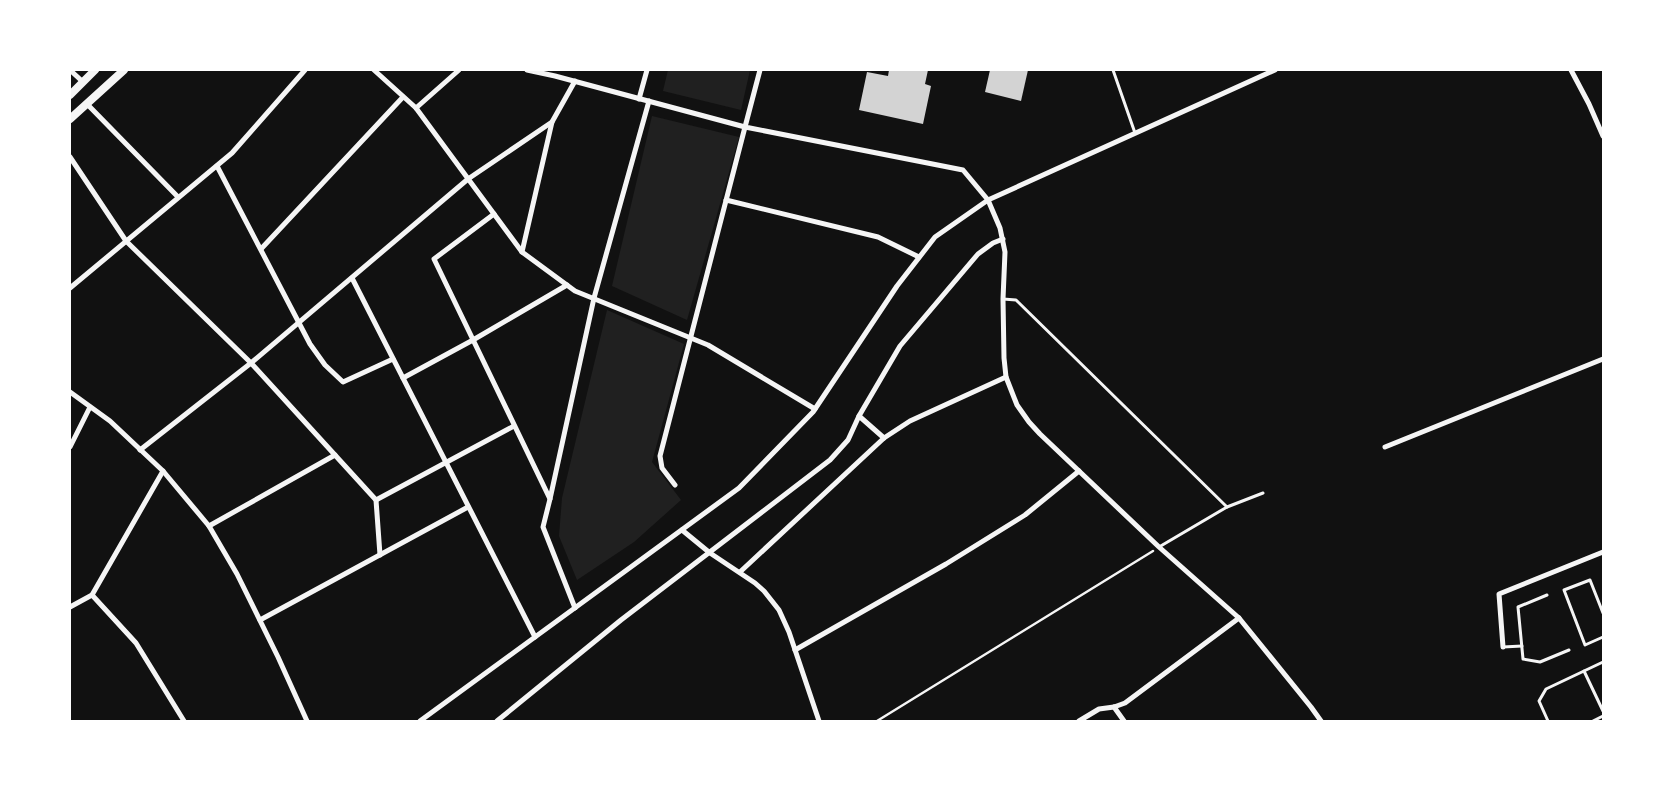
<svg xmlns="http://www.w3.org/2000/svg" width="1673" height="791" viewBox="0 0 1673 791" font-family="Karla,sans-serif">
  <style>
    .green { fill: #202020 }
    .building { fill: #d3d3d3 }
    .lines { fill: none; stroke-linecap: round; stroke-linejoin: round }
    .path { stroke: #f5f5f5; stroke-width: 2.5 }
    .service { stroke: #f5f5f5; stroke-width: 3 }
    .minor { stroke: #f5f5f5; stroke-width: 5 }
    .tertiary { stroke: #f5f5f5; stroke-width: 8 }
  </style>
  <rect width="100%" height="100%" fill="#111"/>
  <g class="green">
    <polygon points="668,70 750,70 741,110 663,91"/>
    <polygon points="652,116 739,137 687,320 612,286"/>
    <polygon points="607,310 684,344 652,462 681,500 634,542 577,580 559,536 562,498"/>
  </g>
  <g class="building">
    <polygon points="889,70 928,70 925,84 931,86 923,124 859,110 867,72 888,76"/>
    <polygon points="990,70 1028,70 1021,101 985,92"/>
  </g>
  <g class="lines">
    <polyline class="path" points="877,721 1153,551"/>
    <g class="service">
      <polyline points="1113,70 1135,133"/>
      <polyline points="1003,299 1016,300 1227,507"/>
      <polyline points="1159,547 1227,507 1263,493"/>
      <polyline points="1547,595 1518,607 1523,659 1540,662 1569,650"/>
      <polyline points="1603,613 1590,580 1564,590 1585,645 1603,637"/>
      <polyline points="1503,647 1522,646"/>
      <polyline points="1584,671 1603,711"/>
      <polyline points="1548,721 1539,701 1546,689 1603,662"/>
      <polyline points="1593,721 1603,716"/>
    </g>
    <g class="minor">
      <polyline points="70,70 83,82"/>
      <polyline points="374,70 416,108 522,252 575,291 708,345 815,409"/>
      <polyline points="527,70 555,76 745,127 660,456 662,468 675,485"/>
      <polyline points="760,70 745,127 963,170 988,200 1000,228 1005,252 1003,299 1004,358 1006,377 1017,405 1029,422 1040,434 1159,547 1239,618 1311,707 1321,721"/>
      <polyline points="1571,70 1589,104 1603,136"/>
      <polyline points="639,99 647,70"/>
      <polyline points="87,104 178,197"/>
      <polyline points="416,108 459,70"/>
      <polyline points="70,157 126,241 251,363 376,500 380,555"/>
      <polyline points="217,166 310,344 325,365 343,382 393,359"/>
      <polyline points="726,200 878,237 919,257"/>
      <polyline points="494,214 434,259 550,499 543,527 575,608"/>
      <polyline points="261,249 403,97"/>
      <polyline points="522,252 552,122"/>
      <polyline points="352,278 535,637"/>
      <polyline points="70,288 232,153 305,70"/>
      <polyline points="403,378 473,340 567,285"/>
      <polyline points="70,392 110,421 163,471 209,526 237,574 278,657 307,721"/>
      <polyline points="859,416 884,438"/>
      <polyline points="70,447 90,407"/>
      <polyline points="1385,447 1603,359"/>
      <polyline points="140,450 251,363 468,179 552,122 575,81"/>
      <polyline points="550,499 594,298 649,101"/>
      <polyline points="376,500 514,426"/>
      <polyline points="209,526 335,455"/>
      <polyline points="682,530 710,553 755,583 764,591 779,610 789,632 819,721"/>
      <polyline points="740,572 884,438 910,421 1006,377"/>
      <polyline points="92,595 136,643 184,721"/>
      <polyline points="70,607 92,595 163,471"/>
      <polyline points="260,620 468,507"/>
      <polyline points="1503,647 1499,594 1603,552"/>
      <polyline points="795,650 946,564 1025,515 1079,471"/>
      <polyline points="1114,707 1124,721"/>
      <polyline points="420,721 739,488 813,412 897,286 935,237 988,200 1275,70"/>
      <polyline points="497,721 621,620 830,460 848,440 859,416 900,346 978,254 993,243 1003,239"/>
      <polyline points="1079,721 1099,709 1114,707 1125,703 1239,618"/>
    </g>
    <g class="tertiary">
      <polyline points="70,95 95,70"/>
      <polyline points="70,119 124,70"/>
    </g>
  </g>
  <rect width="1673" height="791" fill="none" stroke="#ffffff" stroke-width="142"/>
</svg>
